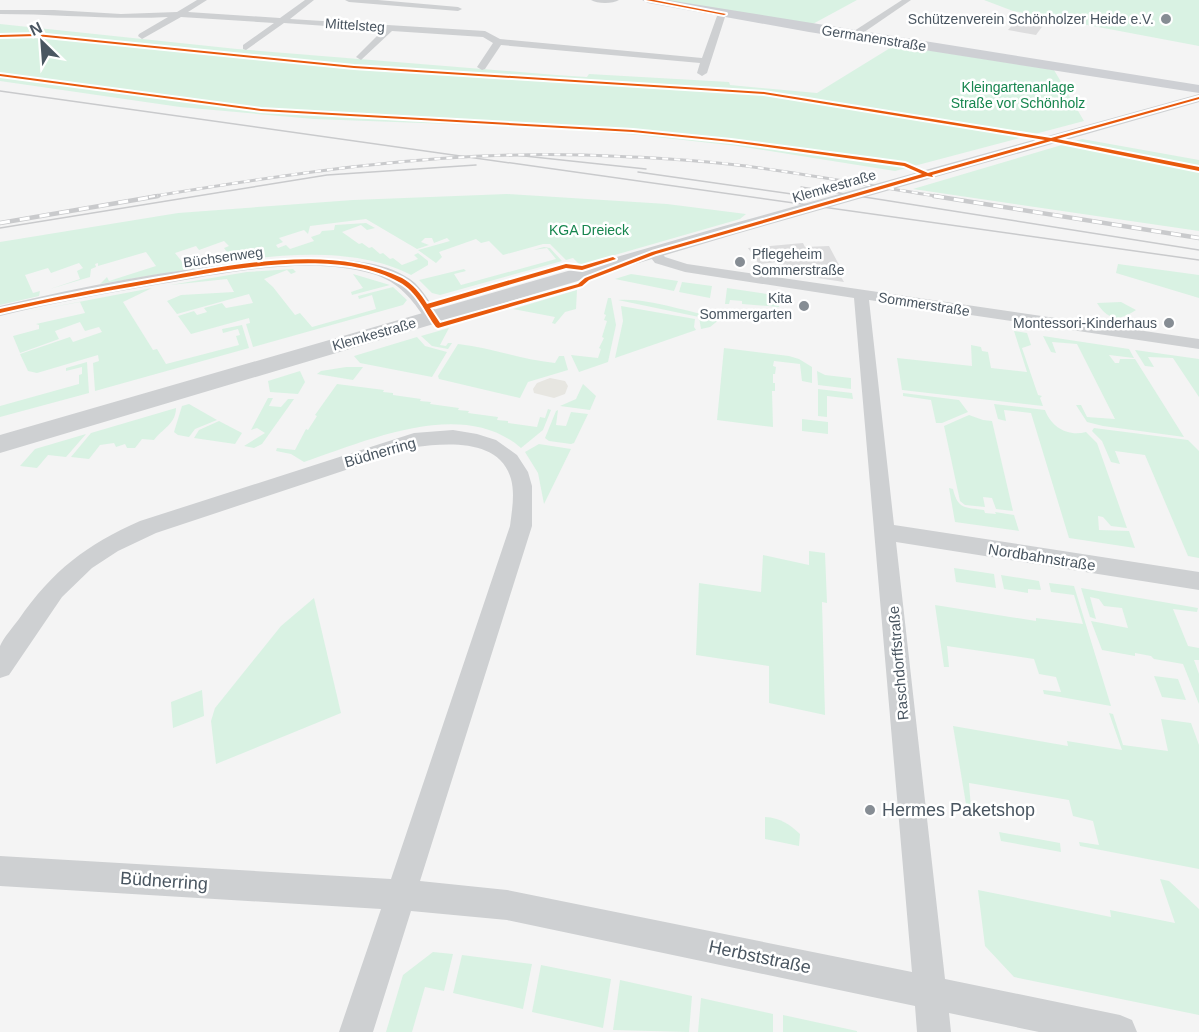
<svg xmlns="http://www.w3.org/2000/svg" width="1199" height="1032" viewBox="0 0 1199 1032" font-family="Helvetica,sans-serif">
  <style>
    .green { fill: #d9f2e3 }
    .sand { fill: #e7e6e1 }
    .building { fill: #ddddde }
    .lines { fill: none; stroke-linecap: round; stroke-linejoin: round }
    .minor { fill: #ced0d2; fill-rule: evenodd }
    .tertiary { fill: #ced0d2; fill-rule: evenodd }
    .secondary { fill: #ced0d4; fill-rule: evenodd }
    .tram { stroke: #c9cacc; stroke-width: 1.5 }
    .rail-far1-casing { stroke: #c9cacc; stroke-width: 3 }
    .rail-casing { stroke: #c9cacc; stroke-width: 4.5 }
    .rail-far1 { stroke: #fff; stroke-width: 2; stroke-dasharray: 6; stroke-linecap: butt }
    .rail { stroke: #fff; stroke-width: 3; stroke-dasharray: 10; stroke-linecap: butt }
    .cycleway-casing { stroke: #fff; stroke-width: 4 }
    .cycleway { fill: #e8590c; fill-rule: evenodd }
    .poi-dot { fill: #868d94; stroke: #fff; stroke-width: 2 }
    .labels { text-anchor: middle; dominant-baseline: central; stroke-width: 5; stroke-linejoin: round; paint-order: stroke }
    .far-poi-label { font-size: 14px; fill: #4a5661; stroke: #fff; text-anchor: end }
    .far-street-label { font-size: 14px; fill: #4a5661; stroke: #fff }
    .far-park-label { font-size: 14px; fill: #17864f; stroke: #fff }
    .street-label { font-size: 15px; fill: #4a5661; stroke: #fff }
    .near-poi-label { font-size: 18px; fill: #4a5661; stroke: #fff; text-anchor: start }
    .near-street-label { font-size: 18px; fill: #4a5661; stroke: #fff }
  </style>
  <rect width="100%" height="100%" fill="#f4f4f4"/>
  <g class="green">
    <polygon points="663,0 857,0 809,26"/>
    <polygon points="984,0 1199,0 1199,46 1013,11"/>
    <polygon points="0,24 237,49 556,75 587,77 589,74 729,82 730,85 817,93 895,45 1054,70 1084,121 895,171 738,146 638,135 527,127 314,119 180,107 0,81"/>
    <polygon points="1082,139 1199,160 1199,231 913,189"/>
    <path d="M507,194L667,204L746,214L740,219L580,265L573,258L566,260L550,244H543L503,255L489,241L481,243L476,239L439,252L442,257L436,263L418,250L450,241L447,238L434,243L432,238H425L421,242L429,245L417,249L366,219L310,226L308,234L304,230L279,238L283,242L276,245L278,248L286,245L290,249L314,241L311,237L320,234L322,231L334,230L335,225L366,223L375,228L367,230L361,225L342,232L359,244L362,243L369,248L372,247L380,254L383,253L390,259L393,258L402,265L418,259L414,255L418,253L428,261V265L411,275C352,244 267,255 204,266L230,256L224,248L229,246L224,241L199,250L196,246L175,253L187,268H196L100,284L107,277L109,281L156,266L146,252L98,266V263L95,264L96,267L91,269L90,277L50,289L80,279L77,271L83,268L79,263L51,273L48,268L25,275L33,293L40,291L39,296L0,305V242L178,213L353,200Z"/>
    <polygon points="544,247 550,248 562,261 440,295 432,293 419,280 464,269 466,271 454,274 461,285 556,259 547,248 533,250"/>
    <polygon points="1118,264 1199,275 1199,298 1116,273"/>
    <polygon points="293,269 296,272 291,274 287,270 264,279 273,287 295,315 300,313 312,327 376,309 372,295 359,299 358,296 393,287 407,300 403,305 253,347 246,324 250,323 249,318 191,334 178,316 194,311 197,315 207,312 204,308 222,303 226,308 253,303 249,294 177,314 167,301 181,295 234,292 227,279 170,285 247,272"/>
    <polygon points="353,274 390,285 352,295 351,292 363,288"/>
    <polygon points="631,274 678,281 674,291 615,279"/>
    <polygon points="682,282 712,286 710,298 679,292"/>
    <polygon points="152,288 123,302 153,350 157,349 166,364 239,345 236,336 240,335 238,329 223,333 222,329 242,325 249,348 95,391 93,363 99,361 98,355 37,373 28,371 20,354 70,337 73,342 102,332 99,327 85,331 80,322 55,331 59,339 20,353 13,336 39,329 39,325 36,324 85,313 80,302 26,312"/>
    <polygon points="727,288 780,296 779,307 742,304 742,301 730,300 729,304 725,304"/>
    <polygon points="577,290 576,309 565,312 555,324 552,323 555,317 513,309"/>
    <polygon points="608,298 611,298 616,325 608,362 579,372 571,355 598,358 601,349 599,348 604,338 602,337 607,321 604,320 606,315 604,314"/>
    <path d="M618,300C652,298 687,313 719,317L720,319L710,327L701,329L699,317Z"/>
    <path d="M1121,302L1136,310C1118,322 1108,320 1097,303Z"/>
    <polygon points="621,306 695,319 694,327 696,330 615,358 623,321"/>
    <polygon points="449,328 440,345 446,346 448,343 452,343 448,349 432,346 421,336"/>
    <polygon points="1014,331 1027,333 1031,345 1022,348 1038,395 1042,396 1040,398 1043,406 902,390 897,358 972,366 971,345 981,347 982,351 988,352 991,368 1027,372"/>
    <polygon points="1043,336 1129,349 1134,358 1109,355 1115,363 1119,363 1120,359 1135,359 1184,437 1103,426 1087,422 1076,405 1081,405 1087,417 1115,419 1077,344 1052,342 1056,353 1051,352"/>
    <polygon points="417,337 425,346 447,352 432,377 360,363 354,356"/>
    <path d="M458,344C493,348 519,359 555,363L559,356H564L568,370L528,382L520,398L439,379L438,376Z"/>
    <polygon points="724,348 789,356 799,359 812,367 812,383 802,381 800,364 774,361 773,366 776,367 775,374 773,374 773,383 775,383 775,391 772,391 773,427 717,420"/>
    <polygon points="1135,350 1199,359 1199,397 1173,358 1148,357 1154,367 1145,366"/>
    <polygon points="87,362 89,393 0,417 0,406 79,384 79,375 82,374 82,367 66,371 66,368"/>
    <polygon points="346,367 363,367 353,380 317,374 321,371"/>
    <polygon points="300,371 305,382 298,394 270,392 268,381"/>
    <polygon points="817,371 825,375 851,378 851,389 818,385"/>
    <path d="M337,384L384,390L383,392L393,393V395L421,399L420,401L431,402L430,404L459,408L458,410L469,411L468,413L498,417L497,420L508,421V423L537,427L540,417L545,418L548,409L551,410L543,430L521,448C462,397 367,441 304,462L291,454L276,451L277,448L295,450L306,429L308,430L317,416L315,415Z"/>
    <polygon points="583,384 596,396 590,410 560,406 576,399"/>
    <polygon points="818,389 852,393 853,399 827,396 827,417 818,416"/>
    <polygon points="903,393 959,400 968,412 942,423 936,423 931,400 903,396"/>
    <polygon points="268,398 273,398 269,406 281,407 288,399 294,399 262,444 254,448 244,446 265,433 257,428 251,430"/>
    <polygon points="189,404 217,420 195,429 189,437 178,435 174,432 182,406"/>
    <path d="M994,404L1045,410C1051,427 1068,437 1086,432L1097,443L1127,528L1111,526L1103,517L1098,516L1099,530L1129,531L1135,548L1069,538L1031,413L1004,410L1006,421L998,419Z"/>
    <path d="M176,408C176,424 162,429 154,440L142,439L135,448H127L125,444L116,447L114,443L100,445L89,459L71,457L91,433Z"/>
    <polygon points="558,410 556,425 566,426 571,412 588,414 574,443 571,444 549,441 545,438 556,411"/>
    <polygon points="969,415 983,420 992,421 1013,511 996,509 992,498 983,497 985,507 965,505 960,501 944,426"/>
    <polygon points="802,419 828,422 828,434 802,431"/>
    <polygon points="219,421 242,433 235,444 194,438 199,430"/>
    <polygon points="1094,428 1188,440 1199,451 1199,558 1188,556 1145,455 1115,451 1120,464 1111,462 1102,441 1092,431"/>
    <polygon points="86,434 66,457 48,455 37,468 20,466 35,449"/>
    <polygon points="539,444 571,449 544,504 538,473 525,452"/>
    <path d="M949,488L953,489C958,510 965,507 984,510L985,513L996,514L995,512L1014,515L1019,531L955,522Z"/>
    <polygon points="809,551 825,553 827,603 822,602 825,715 769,703 769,666 696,655 699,583 761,592 763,555 809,565"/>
    <polygon points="954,568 994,574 996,588 956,582"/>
    <polygon points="1001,575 1039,581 1041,590 1028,589 1028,593 1004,589"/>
    <polygon points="1049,583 1074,586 1111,706 1044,694 1043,690 1061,692 1056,677 1039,674 1034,659 947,646 949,667 944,667 935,605 1036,621 1036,618 1083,624 1074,595 1051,592"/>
    <polygon points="1081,588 1198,608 1197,612 1173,609 1188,646 1199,648 1199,660 1194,660 1199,674 1199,704 1183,664 1154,659 1151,656 1135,653 1135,656 1102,650 1091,621 1128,628 1122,608 1104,606 1099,599 1090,597 1096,619 1090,617"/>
    <polygon points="314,598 341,713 216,764 211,721 215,708 281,626"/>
    <polygon points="1154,676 1178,679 1186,700 1162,697"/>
    <polygon points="202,690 204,716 173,728 171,702"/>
    <polygon points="1109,713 1113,714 1123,745 1168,751 1161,719 1191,723 1199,745 1199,869 1080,846 1079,842 1099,845 1093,821 1073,816 1069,800 969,783 971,808 968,816 953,726 1068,746 1067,741 1122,750"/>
    <path d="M765,817C781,818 789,824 800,834L799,846L765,839Z"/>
    <polygon points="999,832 1060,843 1061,852 1001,841"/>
    <polygon points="1160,879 1169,881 1199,909 1199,1015 1014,977 985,946 978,890 1111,917 1110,910 1175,923"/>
    <polygon points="433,952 453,954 444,991 425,987 412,1032 386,1032 403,975"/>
    <polygon points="462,955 532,964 523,1009 453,993"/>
    <polygon points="541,965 611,979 603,1028 532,1012"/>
    <polygon points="620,980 692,996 689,1032 613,1030"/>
    <polygon points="701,998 773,1014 773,1032 698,1032"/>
    <polygon points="783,1015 857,1031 857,1032 783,1032"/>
  </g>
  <polygon class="sand" points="550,378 565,381 568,386 565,394 554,398 534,393 533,389 537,383"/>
  <g class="building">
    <polygon points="1020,16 1047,20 1036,35 1008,30"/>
    <polygon points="803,243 805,247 829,246 845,276 840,275 844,282 784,273 777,262 759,264 748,248"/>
  </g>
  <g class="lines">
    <g class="minor">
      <path d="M197,0H207L188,12L280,18L305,0H314L290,19L485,31L500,39L702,58L717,16L724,11L728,14L725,17L707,73L702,76L697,73L700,63L501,45L485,69L482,70L477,67L493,43L483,37L392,31L361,60L356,57L383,30L284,23L246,50L243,49V45L274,23L181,17L142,39L138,36L139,34L168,17C112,20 56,14 0,14V10H54L121,14L177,12Z"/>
      <polygon points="345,0 378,0 458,7 462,9 458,11 349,2"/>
      <path d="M591,0H619C613,4 597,4 591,0Z"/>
      <polygon points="902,0 911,0 857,37 851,37 851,33"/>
      <path d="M654,249L659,250L665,257L687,264L1199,339V349L869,300L894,525L1199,572V590L896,542L945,979L1120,1015L1132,1020L1137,1032H1039L949,1013L951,1032H917L915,1006L507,920L411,911L373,1032H339L381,909L0,886V856L391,879L510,526C512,510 515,494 511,479C500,438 446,443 415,447L156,533L118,551L92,568L62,597L9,675L0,678C0,669 0,654 0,646C4,637 13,627 19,619C53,570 86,545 140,521L414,433L453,430L477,434L496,440L517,455L528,472L532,486V526L420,881L507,890L912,972L854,298L685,272L655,263L647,253Z"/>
      <path d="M316,258C349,260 389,261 415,283C425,293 432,306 440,317L432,322L426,320C412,299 399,282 373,274C309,255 225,273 161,284C107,293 53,303 0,316V306C103,282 210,261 316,258Z"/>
    </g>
    <polygon class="tertiary" points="1199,94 1199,102 736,234 0,453 0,435 724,226"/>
    <polygon class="secondary" points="642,0 668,0 1199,85 1199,93 809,32 648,3"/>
    <g class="tram">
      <polyline points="0,91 1199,260"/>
      <polyline points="515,155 646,169"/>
      <polyline points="638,172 813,197"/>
      <polyline points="801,187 1199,250"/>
      <polyline points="0,228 327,175 476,165"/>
    </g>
    <g class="rail-far1-casing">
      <path id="rail-far1" d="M149,197C293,173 437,151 583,155C637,157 692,159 746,166C812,175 877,187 943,197"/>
    </g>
    <g class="rail-casing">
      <g id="rail">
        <polyline points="934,196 1199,238"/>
        <polyline points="0,223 158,196"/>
      </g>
    </g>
    <use href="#rail-far1" class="rail-far1"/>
    <use href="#rail" class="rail"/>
    <g class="cycleway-casing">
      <g id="cycleway">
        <polygon points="646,0 654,0 726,14 724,15"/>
        <path d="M36,34L354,66L764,92L1051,138L1199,97V99L1057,139L1199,167V171L1051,141L932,175L933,177L927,176L656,254L589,280L582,286L438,328L436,327C425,312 417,291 399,282C336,246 221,271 152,283C101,292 50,301 0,313V309L19,305C65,295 112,286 159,278C234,265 331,243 402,278C413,284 421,294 427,304L566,264L582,266L613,257L616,259L582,270L566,268L430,308L440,323L578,284L585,278L652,252L922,174L904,166L731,142L633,132L261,111L0,76V74L261,109L633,130L731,140L905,163L928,173L1045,140L764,94L354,68L36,36L0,37V35Z"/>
      </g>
    </g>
    <use href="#cycleway" class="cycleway"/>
  </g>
  <g class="poi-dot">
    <circle cx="1166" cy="19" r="6"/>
    <circle cx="740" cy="262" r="6"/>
    <circle cx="804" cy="306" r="6"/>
    <circle cx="1169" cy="323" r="6"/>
    <circle cx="870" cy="810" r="6"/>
  </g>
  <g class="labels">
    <g class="far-poi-label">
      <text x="1154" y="19">Schützenverein Schönholzer Heide e.V.</text>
      <text x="752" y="254" text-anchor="start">Pflegeheim<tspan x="752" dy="16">Sommerstraße</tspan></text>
      <text x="792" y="298">Kita<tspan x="792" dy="16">Sommergarten</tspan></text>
      <text x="1157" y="323">Montessori-Kinderhaus</text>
    </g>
    <g class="far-street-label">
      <text transform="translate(355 25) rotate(4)">Mittelsteg</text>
      <text transform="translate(874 38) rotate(9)">Germanenstraße</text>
      <text transform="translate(834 186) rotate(-16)">Klemkestraße</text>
      <text transform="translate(223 257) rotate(-8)">Büchsenweg</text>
      <text transform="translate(924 304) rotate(9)">Sommerstraße</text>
      <text transform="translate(374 334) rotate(-16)">Klemkestraße</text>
    </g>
    <g class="far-park-label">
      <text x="1018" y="87">Kleingartenanlage<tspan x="1018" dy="16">Straße vor Schönholz</tspan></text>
      <text x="589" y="230">KGA Dreieck</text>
    </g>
    <g class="street-label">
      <text transform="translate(380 452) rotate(-16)">Büdnerring</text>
      <text transform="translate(1042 557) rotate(9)">Nordbahnstraße</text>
      <text transform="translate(898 663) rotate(-95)">Raschdorffstraße</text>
    </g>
    <g class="near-poi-label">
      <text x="882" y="810">Hermes Paketshop</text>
    </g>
    <g class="near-street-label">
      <text transform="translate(164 881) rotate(4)">Büdnerring</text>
      <text transform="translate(760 957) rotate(12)">Herbststraße</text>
    </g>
  </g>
  <g transform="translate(42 42) rotate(335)" stroke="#ffffff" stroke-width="4.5" paint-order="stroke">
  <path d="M0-4.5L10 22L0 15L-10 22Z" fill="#4a5661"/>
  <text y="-9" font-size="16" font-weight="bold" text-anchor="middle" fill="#4a5661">N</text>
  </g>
</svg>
